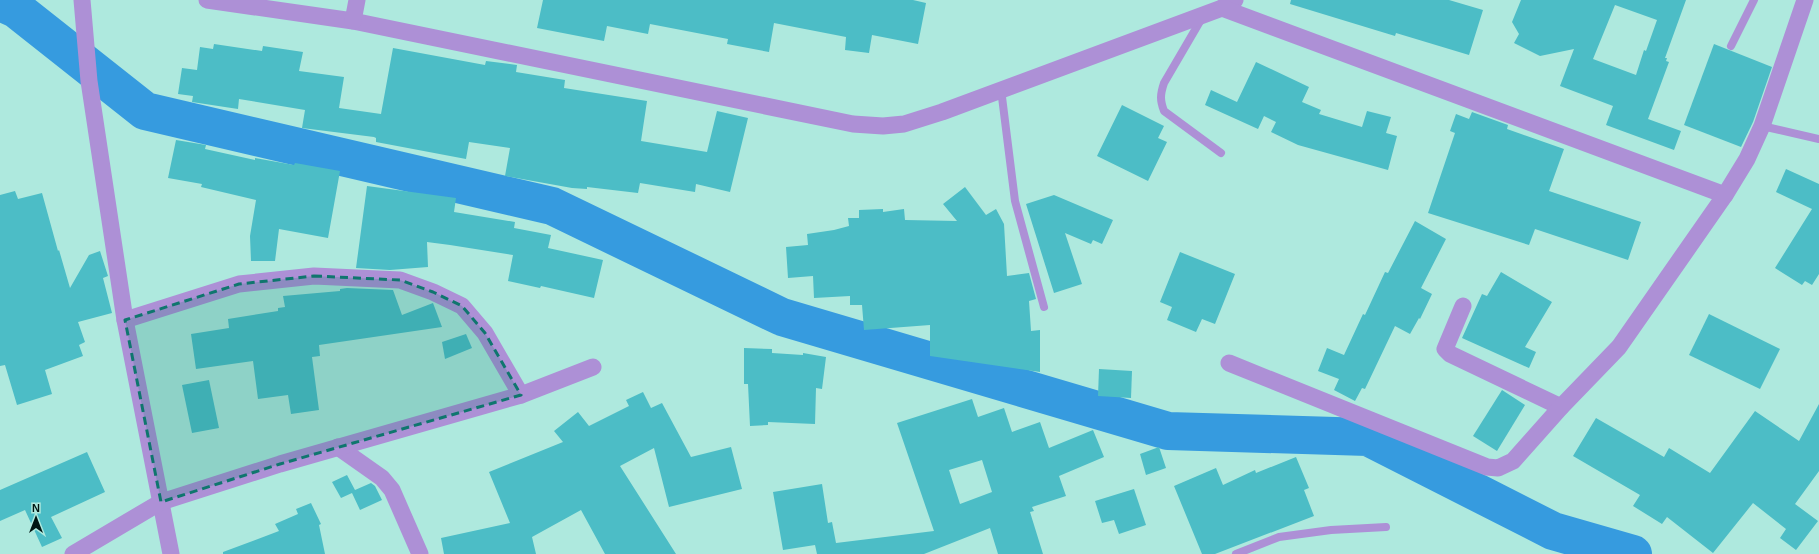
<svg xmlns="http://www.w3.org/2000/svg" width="1819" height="554" viewBox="0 0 1819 554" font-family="Arial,sans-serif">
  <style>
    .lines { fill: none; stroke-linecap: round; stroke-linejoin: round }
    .river { stroke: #369bdf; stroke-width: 38 }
    .building { fill: #4cbdc6; fill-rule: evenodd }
    .service { stroke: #ad90d6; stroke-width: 8 }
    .minor { stroke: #ad90d6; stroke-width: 17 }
    .marked { fill: #0f766e; fill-opacity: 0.2; stroke: #0f766e; stroke-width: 3; stroke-dasharray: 8 5; stroke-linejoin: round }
  </style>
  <rect width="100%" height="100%" fill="#aee9de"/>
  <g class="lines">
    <polyline class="river" points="0,2 16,9 145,111 552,206 782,317 1168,431 1368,437 1553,531 1633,554"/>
  </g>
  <g class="building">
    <polygon points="543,0 913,0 926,3 918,44 872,35 869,53 845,50 846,37 774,23 769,52 727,44 728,39 650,24 648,34 607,26 604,41 537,28"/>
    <polygon points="1291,0 1449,0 1483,10 1469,55 1396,33 1395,36 1290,4"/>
    <path d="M1521,0H1686L1665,58H1667L1666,61L1669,62L1648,119L1681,131L1674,150L1606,125L1613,106L1560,86L1574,49L1540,56L1514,43L1519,34L1512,22ZM1615,5L1657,20L1646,51L1644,50L1636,75L1593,59Z"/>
    <polygon points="214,44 262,51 263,46 303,52 299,71 344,77 339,108 381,114 393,48 485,65 486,61 517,65 516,72 565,80 564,88 647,101 641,141 707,152 717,111 748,118 730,192 696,184 695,192 640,183 638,193 587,187 587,189 572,188 505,176 510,148 469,142 466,159 376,142 376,138 374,137 302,128 305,110 239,99 238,109 192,102 193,96 178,94 182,68 197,70 200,47 213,49"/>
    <polygon points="1714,44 1772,67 1753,122 1741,147 1684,125"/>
    <polygon points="1256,62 1309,87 1302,102 1321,110 1319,114 1362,127 1367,111 1391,117 1386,133 1397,136 1388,170 1298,145 1271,132 1276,122 1264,116 1258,129 1205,105 1211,90 1237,102"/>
    <polygon points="1122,105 1164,126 1158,138 1167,142 1148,181 1097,156"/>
    <polygon points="1472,112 1508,125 1507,129 1564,149 1549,191 1641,222 1628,260 1535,229 1529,245 1428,213 1455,133 1450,131 1456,114 1469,119"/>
    <polygon points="176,140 206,145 205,149 255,160 255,158 294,165 295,163 340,171 328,238 279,229 275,261 251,261 250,236 256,200 201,187 202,184 168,178"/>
    <polygon points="1786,169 1819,184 1819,274 1812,285 1805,281 1802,285 1775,268 1812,209 1776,192"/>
    <polygon points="367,186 456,198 454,212 515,222 514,228 551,235 548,248 603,260 594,298 541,286 540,288 508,281 513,255 450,245 427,242 428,267 390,270 356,268"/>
    <polygon points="965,187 986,215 996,209 1004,224 1007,276 1029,273 1036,299 1029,301 1031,331 1040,330 1040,372 930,356 930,325 864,330 862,305 850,305 850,296 814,298 813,276 788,278 786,247 808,245 807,234 834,230 849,226 848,218 859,218 859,210 883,209 883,212 904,209 905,220 957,221 943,204"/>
    <polygon points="15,191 18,199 42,193 58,251 59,250 70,288 89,255 100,251 108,276 103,278 112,313 78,322 85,342 79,345 83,356 45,370 52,394 17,405 5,365 0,366 0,195"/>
    <polygon points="1054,195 1113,220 1102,244 1093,240 1091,244 1065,233 1082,284 1054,293 1026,204"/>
    <polygon points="1415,221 1446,239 1421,288 1432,294 1420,319 1419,318 1410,334 1395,326 1365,389 1362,388 1355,401 1334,390 1339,379 1318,371 1327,348 1344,355 1363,314 1365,315 1385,272 1388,273"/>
    <polygon points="1180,252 1235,274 1215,324 1202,319 1196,332 1167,320 1172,307 1160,302"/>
    <polygon points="1501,272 1552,302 1525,347 1536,352 1529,368 1462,338 1482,294 1487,296"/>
    <polygon points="347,288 393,290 402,315 433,303 442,327 319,345 320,356 312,357 319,410 291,414 288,395 258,399 253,361 196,369 191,334 229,328 228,319 278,311 278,308 285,307 283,296 340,291 340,289"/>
    <polygon points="1709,314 1780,349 1760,389 1689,355"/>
    <polygon points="466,334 472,348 445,359 442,342"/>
    <polygon points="744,348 772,349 772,353 803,355 803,353 826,357 822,389 816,388 815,424 768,422 768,425 750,426 748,384 744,384"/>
    <polygon points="1099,369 1132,371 1131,398 1098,396"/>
    <polygon points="209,380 219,428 192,433 182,385"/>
    <polygon points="1502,390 1525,405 1497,451 1473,436"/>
    <polygon points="643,392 651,408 662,403 691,457 731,447 742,489 669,507 654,448 620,466 676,554 605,554 581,510 532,537 536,554 444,554 441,538 510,523 489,472 563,442 554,431 578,412 589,426 629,406 626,400"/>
    <path d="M972,399L978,417L1004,408L1012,432L1040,422L1049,448L1093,430L1104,457L1059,476L1066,496L1032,507L1034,511L1030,512L1043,554H998L990,528L924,554H817L815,545L783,550L773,492L822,484L828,523L832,522L836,543L934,531L897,423ZM982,460L992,492L960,504L949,470Z"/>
    <polygon points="1819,404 1819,471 1795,504 1818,521 1796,550 1780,538 1786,529 1753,503 1713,553 1667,517 1662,524 1633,506 1640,495 1573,456 1596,418 1664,457 1669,448 1710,473 1755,411 1799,441"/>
    <polygon points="1159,447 1166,468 1146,475 1140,454"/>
    <polygon points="87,452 105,492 51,517 62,538 42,547 25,510 0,521 0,490"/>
    <polygon points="1296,457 1309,488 1304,490 1314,516 1215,554 1202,554 1174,486 1216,468 1223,485 1255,470 1256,473"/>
    <polygon points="347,475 355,490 371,483 375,486 382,500 360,510 352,493 341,498 332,482"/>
    <polygon points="1134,489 1146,525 1119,534 1114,520 1102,523 1095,501"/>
    <polygon points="311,503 321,524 319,525 325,554 223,554 223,552 279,531 275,524 298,514 296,509"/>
  </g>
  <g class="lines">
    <g class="service">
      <path d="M1202,18L1164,83C1160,95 1160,100 1164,111L1221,153"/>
      <polyline points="1731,46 1754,0"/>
      <polyline points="1001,89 1015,201 1044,307"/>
      <polyline points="1762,126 1819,139"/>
      <polyline points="1236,554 1279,537 1331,530 1386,527"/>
    </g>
    <g class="minor">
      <polyline points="82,0 89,81 125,320 171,554"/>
      <polyline points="207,0 353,21 853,124 883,126 904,124 942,112 1222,8 1235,0"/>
      <polyline points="1222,8 1725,195"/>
      <polyline points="353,21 357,0"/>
      <polyline points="1463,306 1445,349 1450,354 1561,407"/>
      <polyline points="125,320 239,284 314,276 400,280 433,292 462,306 485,333 521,395"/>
      <polyline points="1229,363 1487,467 1498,468 1513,461 1561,407 1619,347 1725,195 1747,159 1762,126 1805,0"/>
      <polyline points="338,447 382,478 392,490 420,554"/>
      <polyline points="73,554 161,502 280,464 521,395 593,367"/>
    </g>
  </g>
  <path class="marked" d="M314,276L400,280L433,292L462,306L485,333L521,395L280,464L161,502L125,320L239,284Z"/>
  <g transform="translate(36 518)" stroke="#aee9de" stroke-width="3" paint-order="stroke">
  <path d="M0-3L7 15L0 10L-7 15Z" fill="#001512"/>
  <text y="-6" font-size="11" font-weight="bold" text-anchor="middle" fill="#001512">N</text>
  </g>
</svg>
